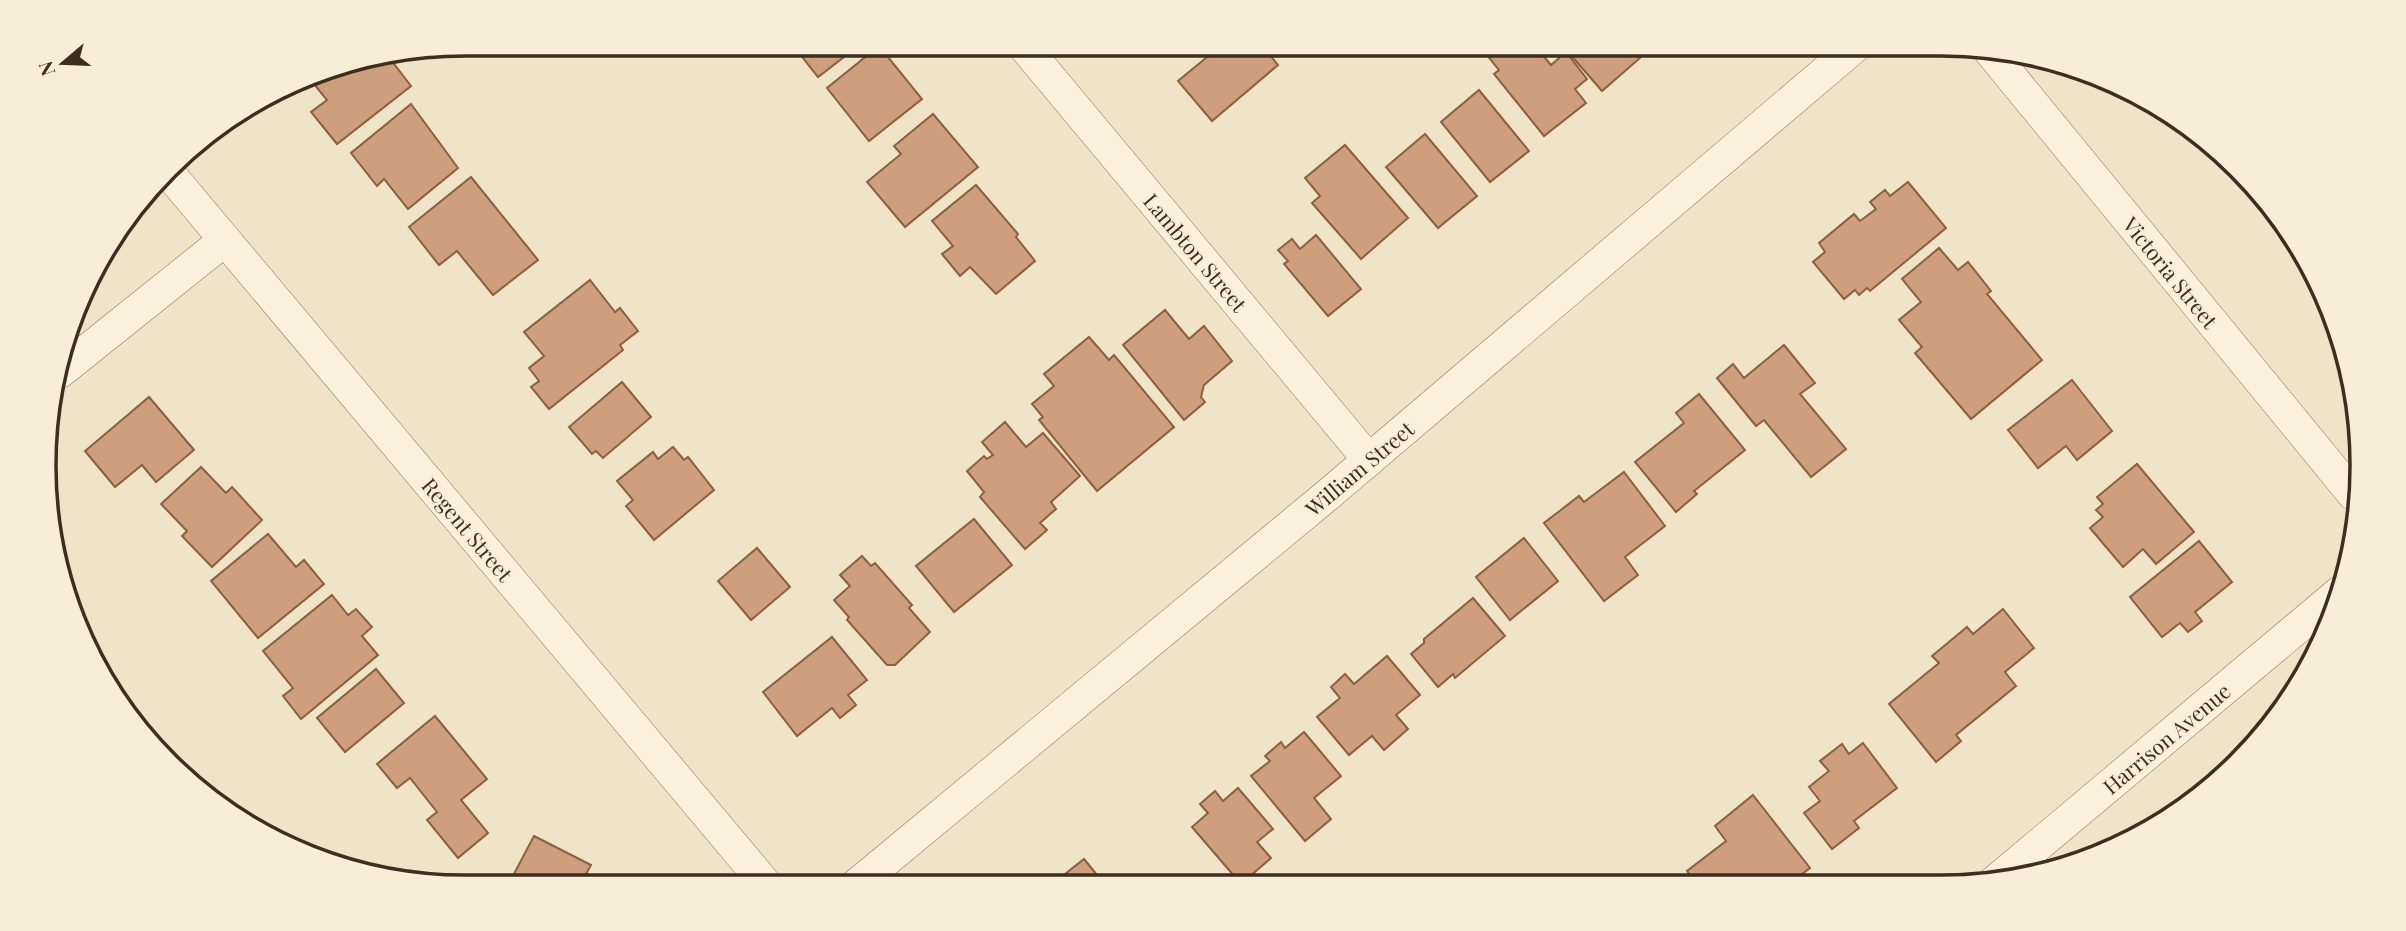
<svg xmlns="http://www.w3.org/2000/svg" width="2406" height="931" viewBox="0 0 2406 931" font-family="'Playfair Display',serif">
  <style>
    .building { fill: #cf9f7d; stroke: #8d5f41; stroke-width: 2 }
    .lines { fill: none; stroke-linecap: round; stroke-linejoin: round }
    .street-casing { stroke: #8d765c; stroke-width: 33 }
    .street { stroke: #faf1dc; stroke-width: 32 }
    .labels { text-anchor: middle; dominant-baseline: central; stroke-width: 5; stroke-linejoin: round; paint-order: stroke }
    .street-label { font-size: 21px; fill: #3d2e20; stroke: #f7eed8 }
    .rim { fill: none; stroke: #3d2e20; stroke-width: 3.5 }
  </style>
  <rect width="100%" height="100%" fill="#f0e4c8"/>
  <g class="building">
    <polygon points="792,44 861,44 818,77"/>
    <polygon points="1223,44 1261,44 1278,65 1212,121 1178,81"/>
    <polygon points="1489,44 1546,44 1547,46 1540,52 1551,65 1566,52 1587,79 1575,89 1586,103 1544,136 1494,74 1499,70 1482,49"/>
    <polygon points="1561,44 1628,44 1640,58 1602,91"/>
    <polygon points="879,46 922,99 869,141 827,88"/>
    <polygon points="397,55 391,60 411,86 337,144 311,112 327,100 309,78 330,66"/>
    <polygon points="1479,90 1529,151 1490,182 1441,122"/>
    <polygon points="411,104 458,168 408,209 384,179 377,186 351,153"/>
    <polygon points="933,114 978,167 905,227 867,182 901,154 894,146"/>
    <polygon points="1425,134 1477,196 1438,228 1386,167"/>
    <polygon points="1345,145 1408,218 1361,259 1312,203 1320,196 1305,178"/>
    <polygon points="471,177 538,260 493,295 457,251 439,265 409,227"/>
    <polygon points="1908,182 1946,228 1870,291 1867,288 1859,295 1855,290 1844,299 1813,262 1825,252 1819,243 1854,214 1860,221 1876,209 1870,202 1885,190 1890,196"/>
    <polygon points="976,185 1018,234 1016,237 1035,261 996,294 970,267 960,276 942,254 953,246 932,221"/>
    <polygon points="1316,235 1361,289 1328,316 1284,264 1288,261 1278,250 1292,239 1300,249"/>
    <polygon points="1939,248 1958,270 1968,262 1991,291 1987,294 2042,360 1971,419 1915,353 1922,347 1899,320 1921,302 1902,279"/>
    <polygon points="590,280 615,312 620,308 638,331 620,345 623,350 549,409 531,387 539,381 529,368 544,356 524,332"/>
    <polygon points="1165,310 1189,339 1204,326 1232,361 1204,385 1201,397 1205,402 1184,420 1123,345"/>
    <polygon points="1089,337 1109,360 1114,355 1174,427 1097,491 1039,420 1043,417 1032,404 1054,386 1044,374"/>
    <polygon points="1784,345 1815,383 1800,394 1846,449 1811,477 1764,420 1756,426 1717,378 1733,364 1744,378"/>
    <polygon points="2072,380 2112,431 2077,460 2066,446 2038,468 2008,430"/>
    <polygon points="622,382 651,417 603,458 596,451 592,454 569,427"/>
    <polygon points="1699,394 1745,450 1694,491 1697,494 1676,512 1635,462 1684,423 1676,413"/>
    <polygon points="149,397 194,450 156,482 142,465 115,487 85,451"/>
    <polygon points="1005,422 1026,447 1043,433 1080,476 1051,502 1056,509 1040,523 1047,530 1025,549 980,497 984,492 967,471 984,456 987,459 993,455 982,442"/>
    <polygon points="673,447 684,460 688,457 714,490 654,540 626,506 633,500 617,481 653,452 658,459"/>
    <polygon points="2137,464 2194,532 2156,564 2143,549 2123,567 2090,528 2103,517 2096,510 2103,504 2097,497"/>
    <polygon points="201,467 226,493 232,487 262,520 212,567 182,536 187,531 161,504"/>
    <polygon points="1624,472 1665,526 1625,557 1638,575 1604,601 1544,523 1579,496 1584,502"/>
    <polygon points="974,519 1012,565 954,612 916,566"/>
    <polygon points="268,534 296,567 304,560 324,584 258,638 211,581"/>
    <polygon points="1524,538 1558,581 1510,620 1476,577"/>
    <polygon points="2199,541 2232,582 2195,612 2202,621 2188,632 2180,623 2162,637 2130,597"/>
    <polygon points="757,548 790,587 751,620 718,581"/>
    <polygon points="862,556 871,566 875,563 912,605 909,608 930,632 895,665 887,665 847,620 849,617 834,600 850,586 840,575"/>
    <polygon points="332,595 348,615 356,609 372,627 362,636 378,655 301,719 283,696 293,688 263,651"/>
    <polygon points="1473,598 1505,636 1455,678 1453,674 1438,687 1411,654 1424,643 1424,639"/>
    <polygon points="2003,609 2034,648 2005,672 2016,686 1956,735 1961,741 1936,762 1889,704 1939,663 1932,656 1967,627 1973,634"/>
    <polygon points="832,637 867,680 848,695 856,705 840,718 832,708 797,736 763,692"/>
    <polygon points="1387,656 1420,695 1396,715 1408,729 1384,750 1372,736 1349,755 1317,717 1340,698 1331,687 1345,674 1354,684"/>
    <polygon points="376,669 404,703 345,752 317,718"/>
    <polygon points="435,716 487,779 461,800 488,833 458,858 427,820 437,812 410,778 397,788 377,764"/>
    <polygon points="1304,732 1341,776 1314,798 1331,819 1305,841 1251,776 1270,761 1265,756 1281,742 1285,748"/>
    <polygon points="1863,743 1897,788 1854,821 1859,828 1832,849 1804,813 1820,801 1809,787 1829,771 1820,761 1842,744 1849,754"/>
    <polygon points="1238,788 1273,829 1257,842 1271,858 1241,884 1192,827 1208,813 1200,804 1215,791 1223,801"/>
    <polygon points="1753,795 1810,868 1789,884 1697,884 1687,871 1726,841 1715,826"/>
    <polygon points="534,836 591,865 579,887 507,887"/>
    <polygon points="1084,859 1106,886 1050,886"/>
  </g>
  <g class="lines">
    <g class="street-casing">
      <g id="street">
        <polyline points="1022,44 1369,460"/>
        <polyline points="1989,50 2353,494"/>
        <polyline points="168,172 768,887"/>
        <polyline points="60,372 225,240"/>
        <polyline points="1992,884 2340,592"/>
        <polyline points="855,886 1324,498 1858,44"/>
      </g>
    </g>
    <use href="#street" class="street"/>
  </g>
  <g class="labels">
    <g class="street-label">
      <text transform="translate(1196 252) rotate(50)">Lambton Street</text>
      <text transform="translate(2171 272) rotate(51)">Victoria Street</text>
      <text transform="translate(1359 468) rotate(-40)">William Street</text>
      <text transform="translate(468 529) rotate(50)">Regent Street</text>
      <text transform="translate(2166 738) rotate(-40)">Harrison Avenue</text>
    </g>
  </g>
  <path d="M0 0H2406V931H0ZM465 56H1941A409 409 0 0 1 2350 465V466A409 409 0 0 1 1941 875H465A409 409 0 0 1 56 466V465A409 409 0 0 1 465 56Z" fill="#f7eed8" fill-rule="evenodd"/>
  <path class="rim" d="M465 56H1941A409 409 0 0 1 2350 465V466A409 409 0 0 1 1941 875H465A409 409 0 0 1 56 466V465A409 409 0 0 1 465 56Z"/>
  <g transform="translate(63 63) rotate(251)" stroke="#f7eed8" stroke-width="5" paint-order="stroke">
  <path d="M0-5L12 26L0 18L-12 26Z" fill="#3d2e20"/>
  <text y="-10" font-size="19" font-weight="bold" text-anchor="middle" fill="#3d2e20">N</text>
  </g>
</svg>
